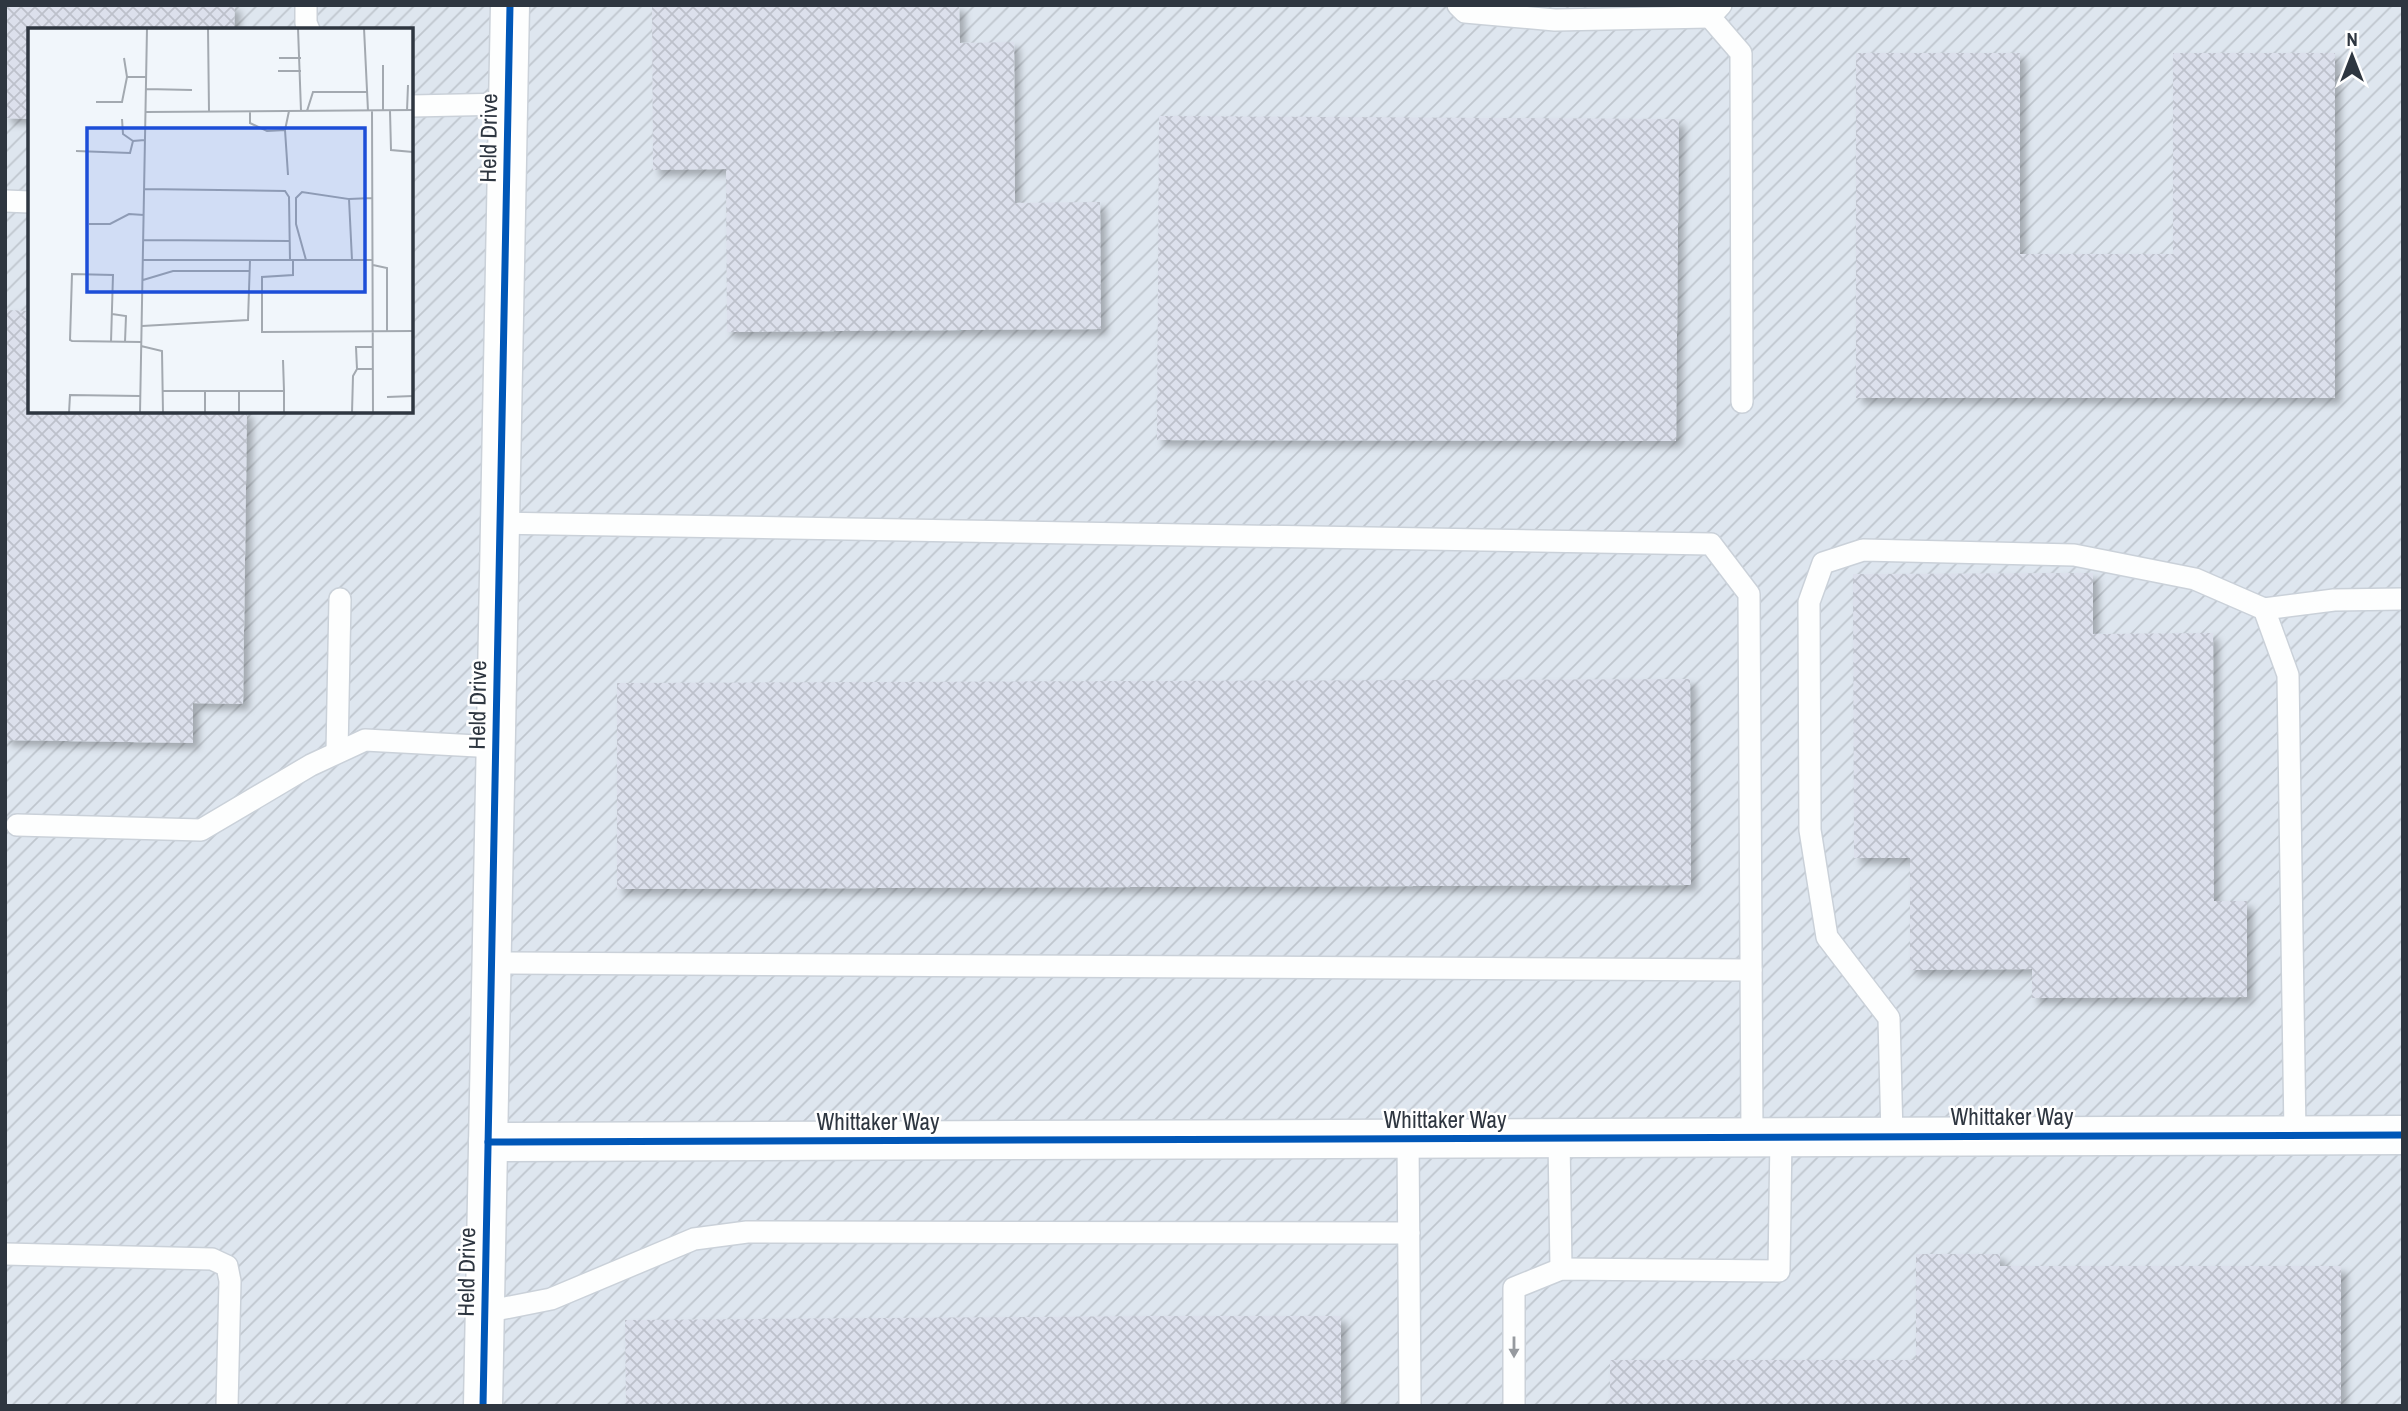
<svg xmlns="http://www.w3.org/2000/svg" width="2408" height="1411" viewBox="0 0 2408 1411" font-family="'Archivo Narrow',sans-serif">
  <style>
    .industrial { fill: url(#industrial-furrows); fill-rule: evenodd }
    .building { fill: url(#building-cross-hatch); filter: url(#shadow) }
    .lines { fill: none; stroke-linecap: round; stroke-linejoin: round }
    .lane-casing { stroke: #cad1d9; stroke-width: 24 }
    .street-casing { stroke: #cad1d9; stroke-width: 41 }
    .lane { stroke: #fdfefe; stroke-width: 21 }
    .street { stroke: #fdfefe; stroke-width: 38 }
    .cycleway-casing { stroke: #fff; stroke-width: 11 }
    .cycleway { stroke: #0057b8; stroke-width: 7 }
    .oneway { fill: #969a9f }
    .labels { text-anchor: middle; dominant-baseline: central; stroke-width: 5; stroke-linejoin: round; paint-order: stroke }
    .street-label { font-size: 23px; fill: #2e3640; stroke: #fff }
    .inset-road { fill: none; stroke: #a3a9b0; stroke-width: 2 }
    .view { fill: #1d4ed8; fill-opacity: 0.15; stroke: #1d4ed8; stroke-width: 3.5 }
    .inset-edge { fill: none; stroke: #2e3640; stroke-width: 3.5 }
  </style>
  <defs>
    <pattern id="industrial-furrows" width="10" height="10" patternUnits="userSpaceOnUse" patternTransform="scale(1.75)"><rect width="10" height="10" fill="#dee6ef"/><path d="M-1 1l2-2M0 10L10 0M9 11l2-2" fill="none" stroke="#bfc6ce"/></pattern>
    <pattern id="building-cross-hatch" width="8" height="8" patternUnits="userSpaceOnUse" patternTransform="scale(1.75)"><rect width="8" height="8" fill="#dce0ec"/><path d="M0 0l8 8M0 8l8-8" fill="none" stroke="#bdc1cb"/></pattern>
    <filter id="shadow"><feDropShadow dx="6" dy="6" stdDeviation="3.5" flood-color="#0004"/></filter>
  </defs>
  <rect width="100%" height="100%" fill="#f1f6fb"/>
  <path class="industrial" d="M5,5H2403V1406H5ZM30,30H411V411H30Z"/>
  <g class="building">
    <polygon points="5,5 235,5 234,30 30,30 30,119 5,118"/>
    <polygon points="652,5 959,5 960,43 1014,42 1015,203 1100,202 1101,329 727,332 726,169 653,170"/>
    <polygon points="1856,53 2020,53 2020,254 2173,254 2173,53 2335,53 2335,398 1856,398"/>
    <polygon points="1159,116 1679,119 1676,441 1157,440"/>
    <polygon points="5,310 30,311 30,411 247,411 243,704 193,703 193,743 5,740"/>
    <polygon points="2093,573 2093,634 2213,633 2214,901 2247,901 2247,997 2032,998 2032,969 1910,970 1910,858 1854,858 1853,574"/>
    <polygon points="1690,679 1691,885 617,889 617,683"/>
    <polygon points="1916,1254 2000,1254 2000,1266 2341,1266 2341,1406 1610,1406 1610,1360 1916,1360"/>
    <polygon points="1152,1316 1341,1316 1341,1406 626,1406 625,1320"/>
  </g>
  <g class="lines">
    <g class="lane-casing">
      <g id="lane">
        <polyline points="306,5 306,23 309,30"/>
        <polyline points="1458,5 1465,12 1555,20 1710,17 1721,5"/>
        <polyline points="1710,17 1741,53 1742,402"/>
        <polyline points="411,106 508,104"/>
        <polyline points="5,201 30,202"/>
        <polyline points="500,523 1711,544 1749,594 1752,1136"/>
        <polyline points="2264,609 2334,600 2403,599"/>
        <polyline points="337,752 340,599"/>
        <polyline points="17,825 201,830 311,765 365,740 496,747"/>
        <polyline points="491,963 1751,970"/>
        <polyline points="1892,1136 1889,1018 1827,937 1810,830 1809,602 1823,563 1863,550 2074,555 2195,579 2264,609 2288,675 2295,1134"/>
        <polyline points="1408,1138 1410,1406"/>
        <polyline points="1559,1138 1561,1269"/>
        <polyline points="5,1254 212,1259 227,1266 230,1281 227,1406"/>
        <polyline points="485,1312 551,1299 694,1239 747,1232 1409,1233"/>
        <polyline points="1514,1406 1514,1288 1561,1269 1779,1271 1781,1136"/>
      </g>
    </g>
    <g class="street-casing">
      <g id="street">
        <polyline points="488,1142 2403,1135"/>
        <polyline points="483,1406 510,5"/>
      </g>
    </g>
    <use href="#lane" class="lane"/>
    <use href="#street" class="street"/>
    <g class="cycleway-casing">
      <g id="cycleway">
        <polyline points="488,1142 2403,1135"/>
        <polyline points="483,1406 510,5"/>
      </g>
    </g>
    <use href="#cycleway" class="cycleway"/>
  </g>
  <defs><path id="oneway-solid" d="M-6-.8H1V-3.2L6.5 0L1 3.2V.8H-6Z" transform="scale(1.75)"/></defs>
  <use class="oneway" href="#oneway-solid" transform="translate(1514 1347) rotate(90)"/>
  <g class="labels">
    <g class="street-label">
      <text transform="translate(488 138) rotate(-89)">Held Drive</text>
      <text transform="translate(477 705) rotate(-89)">Held Drive</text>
      <text x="2012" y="1116">Whittaker Way</text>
      <text x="1445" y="1119">Whittaker Way</text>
      <text x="878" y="1121">Whittaker Way</text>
      <text transform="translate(466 1272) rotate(-89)">Held Drive</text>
    </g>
  </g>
  <g transform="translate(28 28)">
    <rect width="385" height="385" fill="#f1f6fb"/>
    <path class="inset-road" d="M180,0L181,83M270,0L273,83M336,0L340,83M96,30L99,49H119M251,30H273M250,43H273M118,61L164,62M68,74H94L99,49M222,83V95L239,103L257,102L261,83M279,83L285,64H339M344,83L345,385M355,83V37M362,83L363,122L385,124M379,83L380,57M118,84L385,82M94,91L95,106L105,113M257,102L260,147M48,123L102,125L105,113L117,112M116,161L257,163L261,169L262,232M321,171L344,170M61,196H82L101,186L116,187M115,212L261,213M115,232H345M265,232V247L234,249V304L385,303M278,232L268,196V170L274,164L321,171L324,232M345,237L359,240V303M115,252L145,243H222M84,286L98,288L97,314M114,298L220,292L222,232M83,314L85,247L44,246L42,312L44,313L113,314M113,318L134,323L135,385M255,332L256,363M329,341L328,319H345M134,363H256V385M177,363V385M211,363V385M359,369L385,368M41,385L42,367L112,368M112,385L119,0M324,385L325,348L329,341H345"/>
    <path class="view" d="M59,100H337V264H59Z"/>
    <rect width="385" height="385" class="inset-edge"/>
  </g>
  <rect width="2408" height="1411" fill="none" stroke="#2e3640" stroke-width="14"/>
  <g transform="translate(2352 56)" stroke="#ffffff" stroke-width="5" paint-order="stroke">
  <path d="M0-5L12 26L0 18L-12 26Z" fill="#2e3640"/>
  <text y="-10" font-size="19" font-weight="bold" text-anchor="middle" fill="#2e3640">N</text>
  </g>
</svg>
